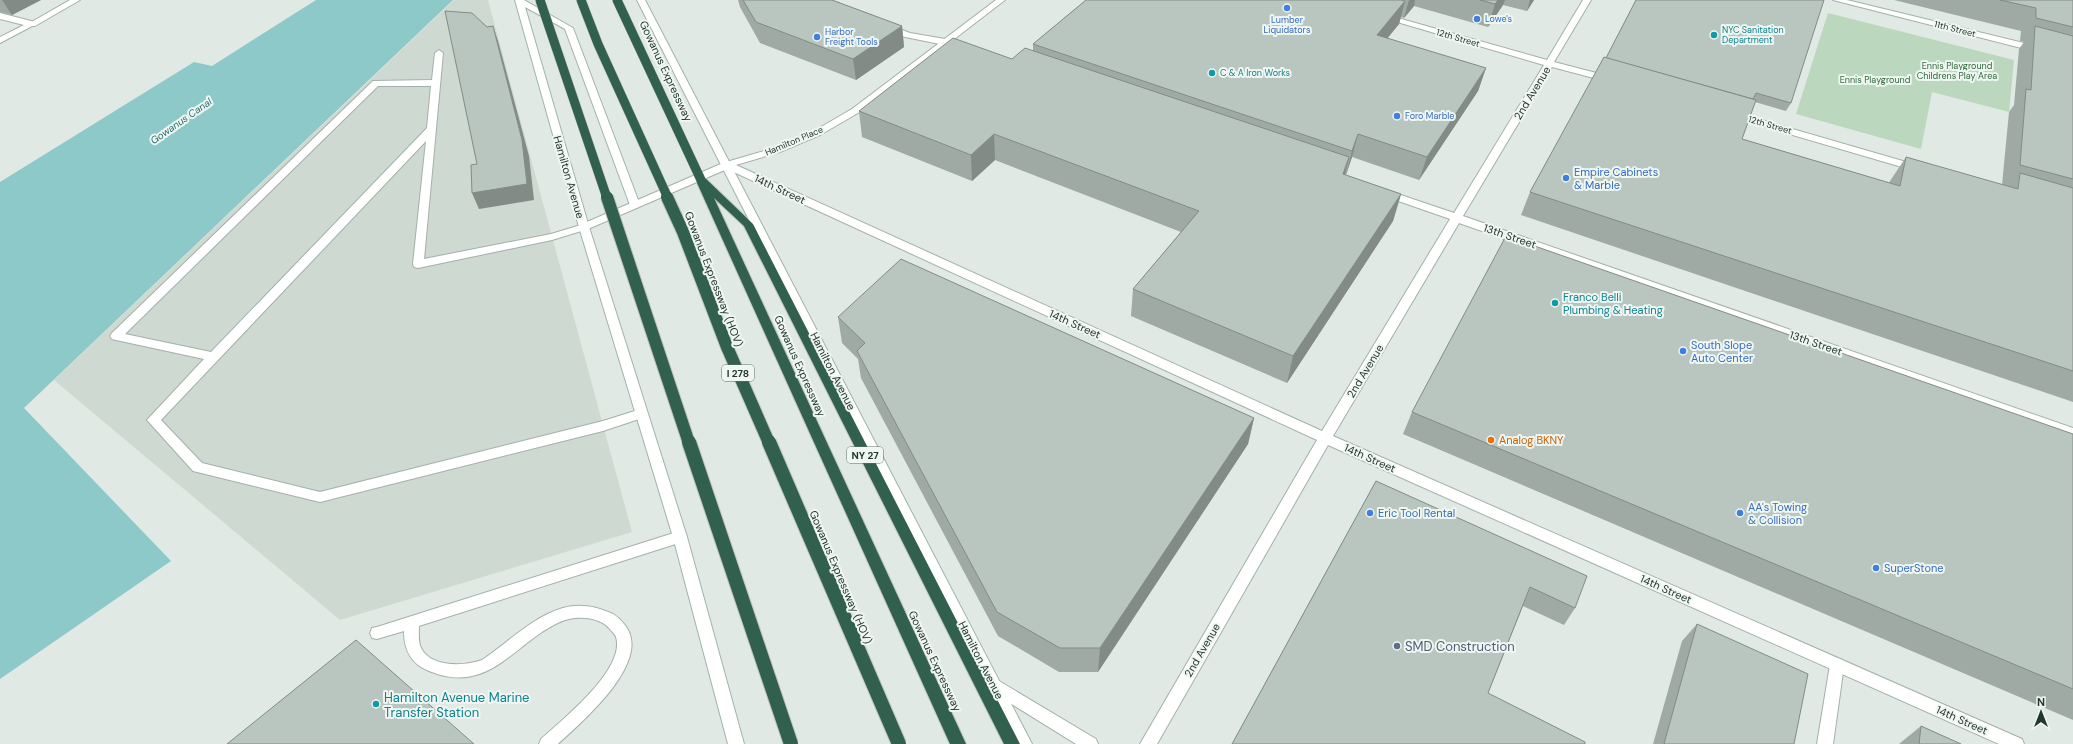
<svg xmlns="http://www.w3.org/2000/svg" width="2073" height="744" viewBox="0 0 2073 744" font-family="'DM Sans',sans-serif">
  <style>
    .built { fill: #ced9d2 }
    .green { fill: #bbd8be }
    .water { fill: #8dc9c9 }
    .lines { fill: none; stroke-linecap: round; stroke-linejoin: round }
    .service-casing { stroke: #a3b0a9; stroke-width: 2 }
    .minor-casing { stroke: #a3b0a9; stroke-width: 2 }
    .tertiary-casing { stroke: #a3b0a9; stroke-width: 2 }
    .secondary-casing { stroke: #a0b4a9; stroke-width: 2 }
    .motorway-casing { stroke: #bdc3c0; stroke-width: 2 }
    .service { fill: #fff; fill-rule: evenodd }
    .minor { fill: #fff; fill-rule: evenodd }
    .tertiary { fill: #fff; fill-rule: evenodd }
    .secondary { fill: #fff; fill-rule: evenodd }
    .motorway { fill: #32604f; fill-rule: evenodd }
    .motorway-bridge-far2-casing { stroke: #bdc3c0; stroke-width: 10; stroke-linecap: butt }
    .motorway-bridge-far1-casing { stroke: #bdc3c0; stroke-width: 14; stroke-linecap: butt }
    .motorway-bridge-casing { stroke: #bdc3c0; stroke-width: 16; stroke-linecap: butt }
    .motorway-bridge-far2 { stroke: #32604f; stroke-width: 9 }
    .motorway-bridge-far1 { stroke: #32604f; stroke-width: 12 }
    .motorway-bridge { stroke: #32604f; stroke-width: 14 }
    .wall { fill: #9faaa4 }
    .shaded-wall { fill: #828b86 }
    .building { fill: #b9c6bf; stroke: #828b86 }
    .shop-dot { fill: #3f7fe0; stroke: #f0f6f2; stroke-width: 1.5 }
    .culture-dot { fill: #0f9aa8; stroke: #f0f6f2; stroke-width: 1.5 }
    .food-dot { fill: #e8710a; stroke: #f0f6f2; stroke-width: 1.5 }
    .service-dot { fill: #5c6f8a; stroke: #f0f6f2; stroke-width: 1.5 }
    .labels { text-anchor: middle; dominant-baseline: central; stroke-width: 4; stroke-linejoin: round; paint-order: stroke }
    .far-shop-label { font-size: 9px; fill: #366cbe; stroke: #f0f6f2; text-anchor: start }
    .far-street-label { font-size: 9px; fill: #22372e; stroke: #f0f6f2 }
    .far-culture-label { font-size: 9px; fill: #0d838f; stroke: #f0f6f2; text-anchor: start }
    .far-park-label { font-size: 9px; fill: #316a3e; stroke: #f0f6f2 }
    .far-water-label { font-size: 10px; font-style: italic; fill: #236c6c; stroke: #f0f6f2 }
    .shield { fill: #f0f6f2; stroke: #607069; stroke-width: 1 }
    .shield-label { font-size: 10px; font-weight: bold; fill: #22372e }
    .street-label { font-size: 11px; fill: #22372e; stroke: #f0f6f2 }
    .shop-label { font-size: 11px; fill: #366cbe; stroke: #f0f6f2; text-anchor: start }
    .culture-label { font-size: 11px; fill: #0d838f; stroke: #f0f6f2; text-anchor: start }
    .food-label { font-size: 11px; fill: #c56008; stroke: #f0f6f2; text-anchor: start }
    .near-service-label { font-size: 13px; fill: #4e5e75; stroke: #f0f6f2; text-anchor: start }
    .near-culture-label { font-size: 13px; fill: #0d838f; stroke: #f0f6f2; text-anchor: start }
  </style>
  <rect width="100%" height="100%" fill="#e0e9e3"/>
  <polygon class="built" points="454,0 488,0 632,532 340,620 54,380"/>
  <polygon class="green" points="1828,13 2014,60 2009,112 1932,92 1921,149 1796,114"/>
  <polygon class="water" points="316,0 453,0 24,408 171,561 0,679 0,182 194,62 212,66"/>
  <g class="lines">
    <g class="service-casing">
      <g id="service">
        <polygon points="886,24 910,33 945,39 949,42 945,45 905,37 883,29 883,25"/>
        <path d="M439,50L443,53L424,259L551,234L584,224L589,227L588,229L552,240L418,268L414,267L413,264L426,141L161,420L202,463L320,492L603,421L641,409L645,411L647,414L645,417L603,431L320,502L193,471L147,420L204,359L116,340L112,339L110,336L112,333L373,81L432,80L435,53ZM378,86H431L427,128L211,352L125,334Z"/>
        <path d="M680,531L685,533L687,537L685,541L419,626C419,633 418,642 421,648C431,668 465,666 482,660C509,642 532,617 563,608C580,603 598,607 613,614C618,617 621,620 624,624C655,660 582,722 558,744H539L541,739C562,720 626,669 616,637C615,634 611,631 609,628C600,618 581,616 569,619C559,621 550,627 542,632C504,658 481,692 429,671C411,664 404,650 404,631L377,639L372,638L370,633L372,628L377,627Z"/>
        <polygon points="1837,658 1842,660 1844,665 1833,744 1817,744 1830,665 1832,660"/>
      </g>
    </g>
    <g class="minor-casing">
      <g id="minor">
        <polygon points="996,0 1005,0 858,113 820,135 780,152 736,165 1322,431 1450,219 1381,195 1380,193 1381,191 1389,191 1454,213 1544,65 1380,17 1387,15 1547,60 1583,0 1591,0 1554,62 1612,77 1614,79 1609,82 1552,67 1463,216 2073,428 2073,438 1459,223 1333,436 2022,739 2024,744 1999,744 1328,445 1157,744 1140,744 1317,440 727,169 588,229 584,230 579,227 580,225 723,163 774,148 814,131 852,109"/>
        <polygon points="1833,0 1847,0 2040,47 2041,49 2037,52"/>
        <polygon points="0,13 35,22 36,24 0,43 0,37 24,25 0,19"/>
        <polygon points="1734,112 1920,166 1921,168 1916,171 1912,170 1731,117 1729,115"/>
        <polygon points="994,678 1096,739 1098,744 1076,744 989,690 986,685 989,680"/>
      </g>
    </g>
    <g class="tertiary-casing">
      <polygon id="tertiary" points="70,0 80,0 35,26 29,26 28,24"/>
    </g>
    <g class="secondary-casing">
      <g id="secondary">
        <polygon points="515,0 524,0 573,28 640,205 635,208 630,205 565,29 525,7 589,227 687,537 744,744 728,744 673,537 579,227"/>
        <polygon points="637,0 645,0 1032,744 1016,744"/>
      </g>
    </g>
    <g class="motorway-casing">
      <polygon id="motorway" points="701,177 705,178 753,224 1020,744 1004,744 744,226 714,198 966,744 950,744 698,185 696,180"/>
    </g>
    <use href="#service" class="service"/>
    <use href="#minor" class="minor"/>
    <use href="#tertiary" class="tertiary"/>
    <use href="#secondary" class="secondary"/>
    <use href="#motorway" class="motorway"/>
    <g class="motorway-bridge-far2-casing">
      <g id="motorway-bridge-far2">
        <polyline points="540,0 607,198"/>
        <polyline points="581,0 598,44 668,198"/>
        <polyline points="617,0 701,180"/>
      </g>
    </g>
    <g class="motorway-bridge-far1-casing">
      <g id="motorway-bridge-far1">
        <polyline points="607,197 689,443"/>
        <polyline points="667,197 683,232 727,347 769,443"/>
      </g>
    </g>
    <g class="motorway-bridge-casing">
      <g id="motorway-bridge">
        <polyline points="689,442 791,744"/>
        <polyline points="769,442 899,744"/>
      </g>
    </g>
    <use href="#motorway-bridge-far2" class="motorway-bridge-far2"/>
    <use href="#motorway-bridge-far1" class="motorway-bridge-far1"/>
    <use href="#motorway-bridge" class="motorway-bridge"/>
  </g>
  <g class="wall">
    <polygon points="0,0 41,0 12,15 0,12"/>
    <polygon points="738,0 832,0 902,26 904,47 856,80 760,43 740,7"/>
    <polygon points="1086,0 1534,0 1527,11 1503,5 1488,27 1414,6 1404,18 1401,17 1399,24 1387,39 1486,68 1478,91 1419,180 1352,157 1346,175 1401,194 1393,221 1287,383 1131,316 1133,289 1181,232 995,160 972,181 862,137 859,111 1012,59 1033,50 1033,44"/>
    <polygon points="1636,0 1791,103 1786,111 1755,102 1742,139 1889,183 1890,181 1906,157 2002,185 2009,112 2014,105 2019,49 2024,42 2020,41 2021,31 1894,0 2073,0 2073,402 1521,215 1530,192 1606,58"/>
    <polygon points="838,317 1254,418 1248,444 1098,672 1059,672 998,636 861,378 858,359 842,343"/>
    <polygon points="1412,412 2073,434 2073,720 1403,434"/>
    <polygon points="1376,481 1575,608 1564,625 1523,606 1488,693 1232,744"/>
    <polygon points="1697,624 1794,744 1653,744 1682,641"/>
    <polygon points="1921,726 1961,744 1899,744"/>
  </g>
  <g class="shaded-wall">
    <polygon points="2,0 41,0 12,15"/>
    <polygon points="1409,0 1415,0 1414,6 1404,18"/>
    <polygon points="1498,0 1505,0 1503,5 1488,27 1495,4"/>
    <polygon points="1530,0 1534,0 1527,11"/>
    <polygon points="1405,1 1399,24 1371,58 1377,35"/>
    <polygon points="493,26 498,41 529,156 534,200 479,209 472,193 522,140"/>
    <polygon points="902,26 904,47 856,80 853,59"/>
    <polygon points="1486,68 1478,91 1419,180 1427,157"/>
    <polygon points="994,134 995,160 972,181 971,155"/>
    <polygon points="1358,134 1352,157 1346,175 1352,151"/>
    <polygon points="1349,157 1343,184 1343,174"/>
    <polygon points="1401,194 1393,221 1287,383 1293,356"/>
    <polygon points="1254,418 1248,444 1098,672 1100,648"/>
  </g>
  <g class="building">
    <polygon points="743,0 832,0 902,26 853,59 756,22"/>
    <polygon points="1086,0 1401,0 1405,1 1377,35 1486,68 1427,157 1358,134 1352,151 1033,44"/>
    <polygon points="1480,0 1498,0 1495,4"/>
    <polygon points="1636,0 1824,0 1791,103 1756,93 1753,99 1606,58"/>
    <polygon points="2000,0 2073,0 2073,27 2036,18 2036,8"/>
    <polygon points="445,11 472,13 487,27 493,26 522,140 527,184 472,193 471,165 477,164"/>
    <polygon points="2035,26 2073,36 2073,179 2020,165 2026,89 2031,90"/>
    <polygon points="953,38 1012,59 1025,48 1349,157 1343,174 1401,194 1293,356 1133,289 1199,211 994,134 971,155 859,111"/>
    <polygon points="1604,57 1756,100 1742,139 1900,186 1906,157 2018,189 2020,173 2073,188 2073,371 1530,192"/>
    <polygon points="1506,236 2073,434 2073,689 1412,412"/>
    <polygon points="901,259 1254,418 1100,648 1060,648 997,612 857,351 865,343 838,317"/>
    <polygon points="1376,481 1587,576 1575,608 1530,587 1488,693 1585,742 1585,744 1232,744"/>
    <polygon points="1697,624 1808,674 1794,744 1664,744"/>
    <polygon points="356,640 474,744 227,744"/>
    <polygon points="1921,726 1961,744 1919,744"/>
  </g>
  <g class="shop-dot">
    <circle cx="1287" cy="8" r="4"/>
    <circle cx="1477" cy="19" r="4"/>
    <circle cx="817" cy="37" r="4"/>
    <circle cx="1397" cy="116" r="4"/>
    <circle cx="1566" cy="178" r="4"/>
    <circle cx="1683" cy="351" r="4"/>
    <circle cx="1370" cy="513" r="4"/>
    <circle cx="1740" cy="513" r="4"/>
    <circle cx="1876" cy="568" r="4"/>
  </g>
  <g class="culture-dot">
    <circle cx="1714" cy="35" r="4"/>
    <circle cx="1212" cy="73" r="4"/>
    <circle cx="1555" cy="303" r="4"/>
    <circle cx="376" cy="704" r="4"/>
  </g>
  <circle class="food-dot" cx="1491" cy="440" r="4"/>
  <circle class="service-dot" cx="1397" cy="646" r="4"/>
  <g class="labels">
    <g class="far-shop-label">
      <text x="1485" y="19">Lowe's</text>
      <text x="1287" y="20" text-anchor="middle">Lumber<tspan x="1287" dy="10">Liquidators</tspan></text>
      <text x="825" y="32">Harbor<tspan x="825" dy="10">Freight Tools</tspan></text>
      <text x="1405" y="116">Foro Marble</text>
    </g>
    <g class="far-street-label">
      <text transform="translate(1955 29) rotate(14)">11th Street</text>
      <text transform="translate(1458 38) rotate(16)">12th Street</text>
      <text transform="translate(1770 125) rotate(16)">12th Street</text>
      <text transform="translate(794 141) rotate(-23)">Hamilton Place</text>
    </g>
    <g class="far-culture-label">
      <text x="1722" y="30">NYC Sanitation<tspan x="1722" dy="10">Department</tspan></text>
      <text x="1220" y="73">C &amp; A Iron Works</text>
    </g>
    <g class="far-park-label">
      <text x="1957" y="66">Ennis Playground<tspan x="1957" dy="10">Childrens Play Area</tspan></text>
      <text x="1875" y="80">Ennis Playground</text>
    </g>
    <g class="far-water-label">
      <text transform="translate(181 121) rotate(-35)">Gowanus Canal</text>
    </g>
    <g class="shield">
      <rect x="722" y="365" width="32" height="16" rx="3"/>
      <rect x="847" y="447" width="36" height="16" rx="3"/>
    </g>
    <g class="shield-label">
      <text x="738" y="373">I 278</text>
      <text x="865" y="455">NY 27</text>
    </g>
    <g class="street-label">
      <text transform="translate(666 71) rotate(65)">Gowanus Expressway</text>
      <text transform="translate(1532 93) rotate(-59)">2nd Avenue</text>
      <text transform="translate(569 177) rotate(74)">Hamilton Avenue</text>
      <text transform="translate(780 189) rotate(25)">14th Street</text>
      <text transform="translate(1510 236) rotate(19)">13th Street</text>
      <text transform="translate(714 279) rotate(69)">Gowanus Expressway (HOV)</text>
      <text transform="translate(1075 324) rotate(24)">14th Street</text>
      <text transform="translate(1816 343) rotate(19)">13th Street</text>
      <text transform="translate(800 366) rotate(66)">Gowanus Expressway</text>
      <text transform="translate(833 371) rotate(63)">Hamilton Avenue</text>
      <text transform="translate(1365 371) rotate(-59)">2nd Avenue</text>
      <text transform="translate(1370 458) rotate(24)">14th Street</text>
      <text transform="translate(841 577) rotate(67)">Gowanus Expressway (HOV)</text>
      <text transform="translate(1666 589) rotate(24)">14th Street</text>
      <text transform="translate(1202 650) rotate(-60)">2nd Avenue</text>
      <text transform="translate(981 660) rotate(63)">Hamilton Avenue</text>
      <text transform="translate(935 661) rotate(65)">Gowanus Expressway</text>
      <text transform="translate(1962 720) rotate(24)">14th Street</text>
    </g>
    <g class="shop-label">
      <text x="1574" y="172">Empire Cabinets<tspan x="1574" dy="13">&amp; Marble</tspan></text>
      <text x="1691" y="345">South Slope<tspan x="1691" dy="13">Auto Center</tspan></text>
      <text x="1748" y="507">AA's Towing<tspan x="1748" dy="13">&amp; Collision</tspan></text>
      <text x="1378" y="513">Eric Tool Rental</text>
      <text x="1884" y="568">SuperStone</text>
    </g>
    <g class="culture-label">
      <text x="1563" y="297">Franco Belli<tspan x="1563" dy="13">Plumbing &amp; Heating</tspan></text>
    </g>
    <g class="food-label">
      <text x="1499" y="440">Analog BKNY</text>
    </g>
    <g class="near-service-label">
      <text x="1405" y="646">SMD Construction</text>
    </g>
    <g class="near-culture-label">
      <text x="384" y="697">Hamilton Avenue Marine<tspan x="384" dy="15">Transfer Station</tspan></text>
    </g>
  </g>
  <g transform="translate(2041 712)" stroke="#f0f6f2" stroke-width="3" paint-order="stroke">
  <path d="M0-3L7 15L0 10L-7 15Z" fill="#22372e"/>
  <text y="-6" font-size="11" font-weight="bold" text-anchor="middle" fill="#22372e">N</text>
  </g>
</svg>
